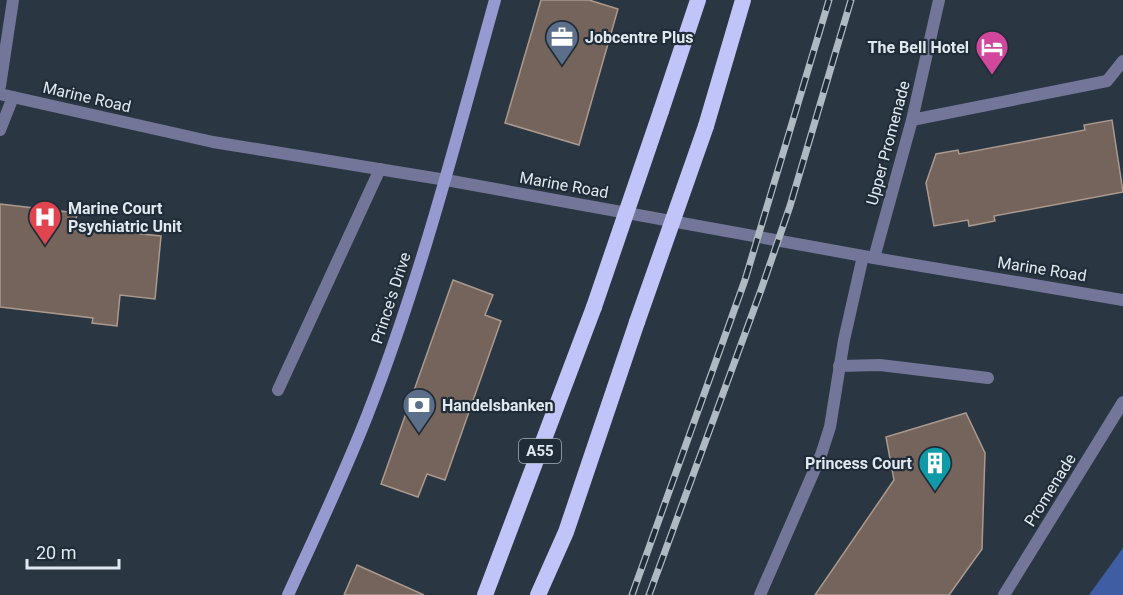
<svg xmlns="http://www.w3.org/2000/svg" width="1123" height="595" viewBox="0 0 1123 595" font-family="Roboto,sans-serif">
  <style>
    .water { fill: #3f5da2 }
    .building { fill: #75645b; stroke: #ab998e; stroke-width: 1.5 }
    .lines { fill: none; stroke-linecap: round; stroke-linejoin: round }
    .service { stroke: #737698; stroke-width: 12 }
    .minor { stroke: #737698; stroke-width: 12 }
    .tertiary { stroke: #737698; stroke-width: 12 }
    .secondary { stroke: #969ad0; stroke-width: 12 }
    .trunk { stroke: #c1c4f8; stroke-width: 16 }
    .rail-casing { stroke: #afb9c1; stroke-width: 7 }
    .rail { stroke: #202d38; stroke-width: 4.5; stroke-dasharray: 14; stroke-linecap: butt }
    .trunk-bridge { stroke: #c1c4f8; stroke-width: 16 }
    .labels { text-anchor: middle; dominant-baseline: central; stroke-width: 4.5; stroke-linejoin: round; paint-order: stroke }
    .shield { fill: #202d38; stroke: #a7b1b9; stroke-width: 1.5 }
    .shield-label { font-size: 15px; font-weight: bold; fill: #e1e9f0 }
    .poi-label { font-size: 16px; font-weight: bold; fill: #e1e9f0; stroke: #202d38; text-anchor: start }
    .street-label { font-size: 16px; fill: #e1e9f0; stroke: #202d38 }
  </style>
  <rect width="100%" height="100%" fill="#2a3742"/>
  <polygon class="water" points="1123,548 1123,595 1089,595"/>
  <g class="building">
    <polygon points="541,0 589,0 618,9 579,145 505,123"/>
    <polygon points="1112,120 1123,192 994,216 995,221 969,226 968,220 934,226 926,183 936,154 958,150 959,154 1085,130 1084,125"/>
    <polygon points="0,204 77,213 75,227 161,236 155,299 120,295 117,326 92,323 93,318 0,307"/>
    <polygon points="453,280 493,295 485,315 501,321 445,480 427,474 418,497 381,484"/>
    <polygon points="966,413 985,453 982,549 949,595 815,595 894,480 886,437"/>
    <polygon points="357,565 424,595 344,595"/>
  </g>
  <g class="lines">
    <g class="service">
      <polyline points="0,86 13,0"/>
      <polyline points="912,120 1107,81 1123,61"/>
      <polyline points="0,130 13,97"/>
      <polyline points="278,390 380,169"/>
    </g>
    <g class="minor">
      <polyline points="0,94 213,142 446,180 874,258 1123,300"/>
      <polyline points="874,258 912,120 939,0"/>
      <polyline points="839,366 880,365 988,378"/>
      <polyline points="760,595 821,455 830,427 844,340 863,256"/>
    </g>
    <polyline class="tertiary" points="1004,595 1123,402"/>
    <path class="secondary" d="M288,595C315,536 343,477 367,416C420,281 456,140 495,0"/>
    <g class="trunk">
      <polyline points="661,111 698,0"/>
      <polyline points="706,126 743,0"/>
      <polyline points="485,595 594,307"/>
      <polyline points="538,595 566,532 637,322"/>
    </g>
    <g class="rail-casing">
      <g id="rail">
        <polyline points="632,595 745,280 829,0"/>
        <polyline points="649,595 761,290 790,206 851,0"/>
      </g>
    </g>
    <use href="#rail" class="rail"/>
    <g class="trunk-bridge">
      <polyline points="594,307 661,111"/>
      <polyline points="637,322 706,126"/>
    </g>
  </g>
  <defs>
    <g id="office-pin" transform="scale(1.725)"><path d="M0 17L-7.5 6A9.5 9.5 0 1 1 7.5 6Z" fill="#5c6f8a" stroke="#202d38"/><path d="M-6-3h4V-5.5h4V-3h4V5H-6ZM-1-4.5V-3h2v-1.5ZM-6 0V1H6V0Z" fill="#fff"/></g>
    <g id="hotel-pin" transform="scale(1.725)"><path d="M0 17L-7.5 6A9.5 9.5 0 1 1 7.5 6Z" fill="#d1479c" stroke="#202d38"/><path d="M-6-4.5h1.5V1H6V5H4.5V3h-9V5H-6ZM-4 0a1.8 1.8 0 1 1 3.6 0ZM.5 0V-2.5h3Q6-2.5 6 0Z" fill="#fff"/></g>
    <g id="hospital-pin" transform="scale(1.725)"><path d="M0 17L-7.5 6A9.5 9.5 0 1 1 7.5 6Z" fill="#e0444e" stroke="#202d38"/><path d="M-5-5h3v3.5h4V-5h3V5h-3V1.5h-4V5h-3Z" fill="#fff"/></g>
    <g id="bank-pin" transform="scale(1.725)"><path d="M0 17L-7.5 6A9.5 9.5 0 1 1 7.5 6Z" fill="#5c6f8a" stroke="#202d38"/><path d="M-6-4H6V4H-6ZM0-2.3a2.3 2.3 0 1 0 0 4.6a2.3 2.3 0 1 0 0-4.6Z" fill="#fff"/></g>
    <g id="building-pin" transform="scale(1.725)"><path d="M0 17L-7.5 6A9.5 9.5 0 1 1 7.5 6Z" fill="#0f9aa8" stroke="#202d38"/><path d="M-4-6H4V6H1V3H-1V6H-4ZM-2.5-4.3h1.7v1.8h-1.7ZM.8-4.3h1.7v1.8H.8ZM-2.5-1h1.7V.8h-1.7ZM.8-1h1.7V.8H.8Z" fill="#fff"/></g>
  </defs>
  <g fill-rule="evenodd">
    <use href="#office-pin" x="562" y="37"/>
    <use href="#hotel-pin" x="992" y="47"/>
    <use href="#hospital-pin" x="45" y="217"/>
    <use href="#bank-pin" x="419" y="405"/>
    <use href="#building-pin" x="935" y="463"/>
  </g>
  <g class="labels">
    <rect class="shield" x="519" y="439" width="42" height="24" rx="4.5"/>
    <g class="shield-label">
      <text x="540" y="451">A55</text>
    </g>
    <g class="poi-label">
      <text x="585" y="37">Jobcentre Plus</text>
      <text x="969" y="47" text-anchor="end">The Bell Hotel</text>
      <text x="68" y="208">Marine Court<tspan x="68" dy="18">Psychiatric Unit</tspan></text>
      <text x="442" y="405">Handelsbanken</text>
      <text x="912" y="463" text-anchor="end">Princess Court</text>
    </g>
    <g class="street-label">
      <text transform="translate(87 97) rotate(13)">Marine Road</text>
      <text transform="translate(888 143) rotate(-75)">Upper Promenade</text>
      <text transform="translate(564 185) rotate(10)">Marine Road</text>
      <text transform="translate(1042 269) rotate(9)">Marine Road</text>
      <text transform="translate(391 298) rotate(-72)">Prince's Drive</text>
      <text transform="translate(1050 490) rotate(-58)">Promenade</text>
    </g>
  </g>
  <path d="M27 559v9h92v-9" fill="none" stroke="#e1e9f0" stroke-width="3"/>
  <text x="36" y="559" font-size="18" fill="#e1e9f0" stroke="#202d38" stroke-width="4.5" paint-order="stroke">20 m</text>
</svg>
